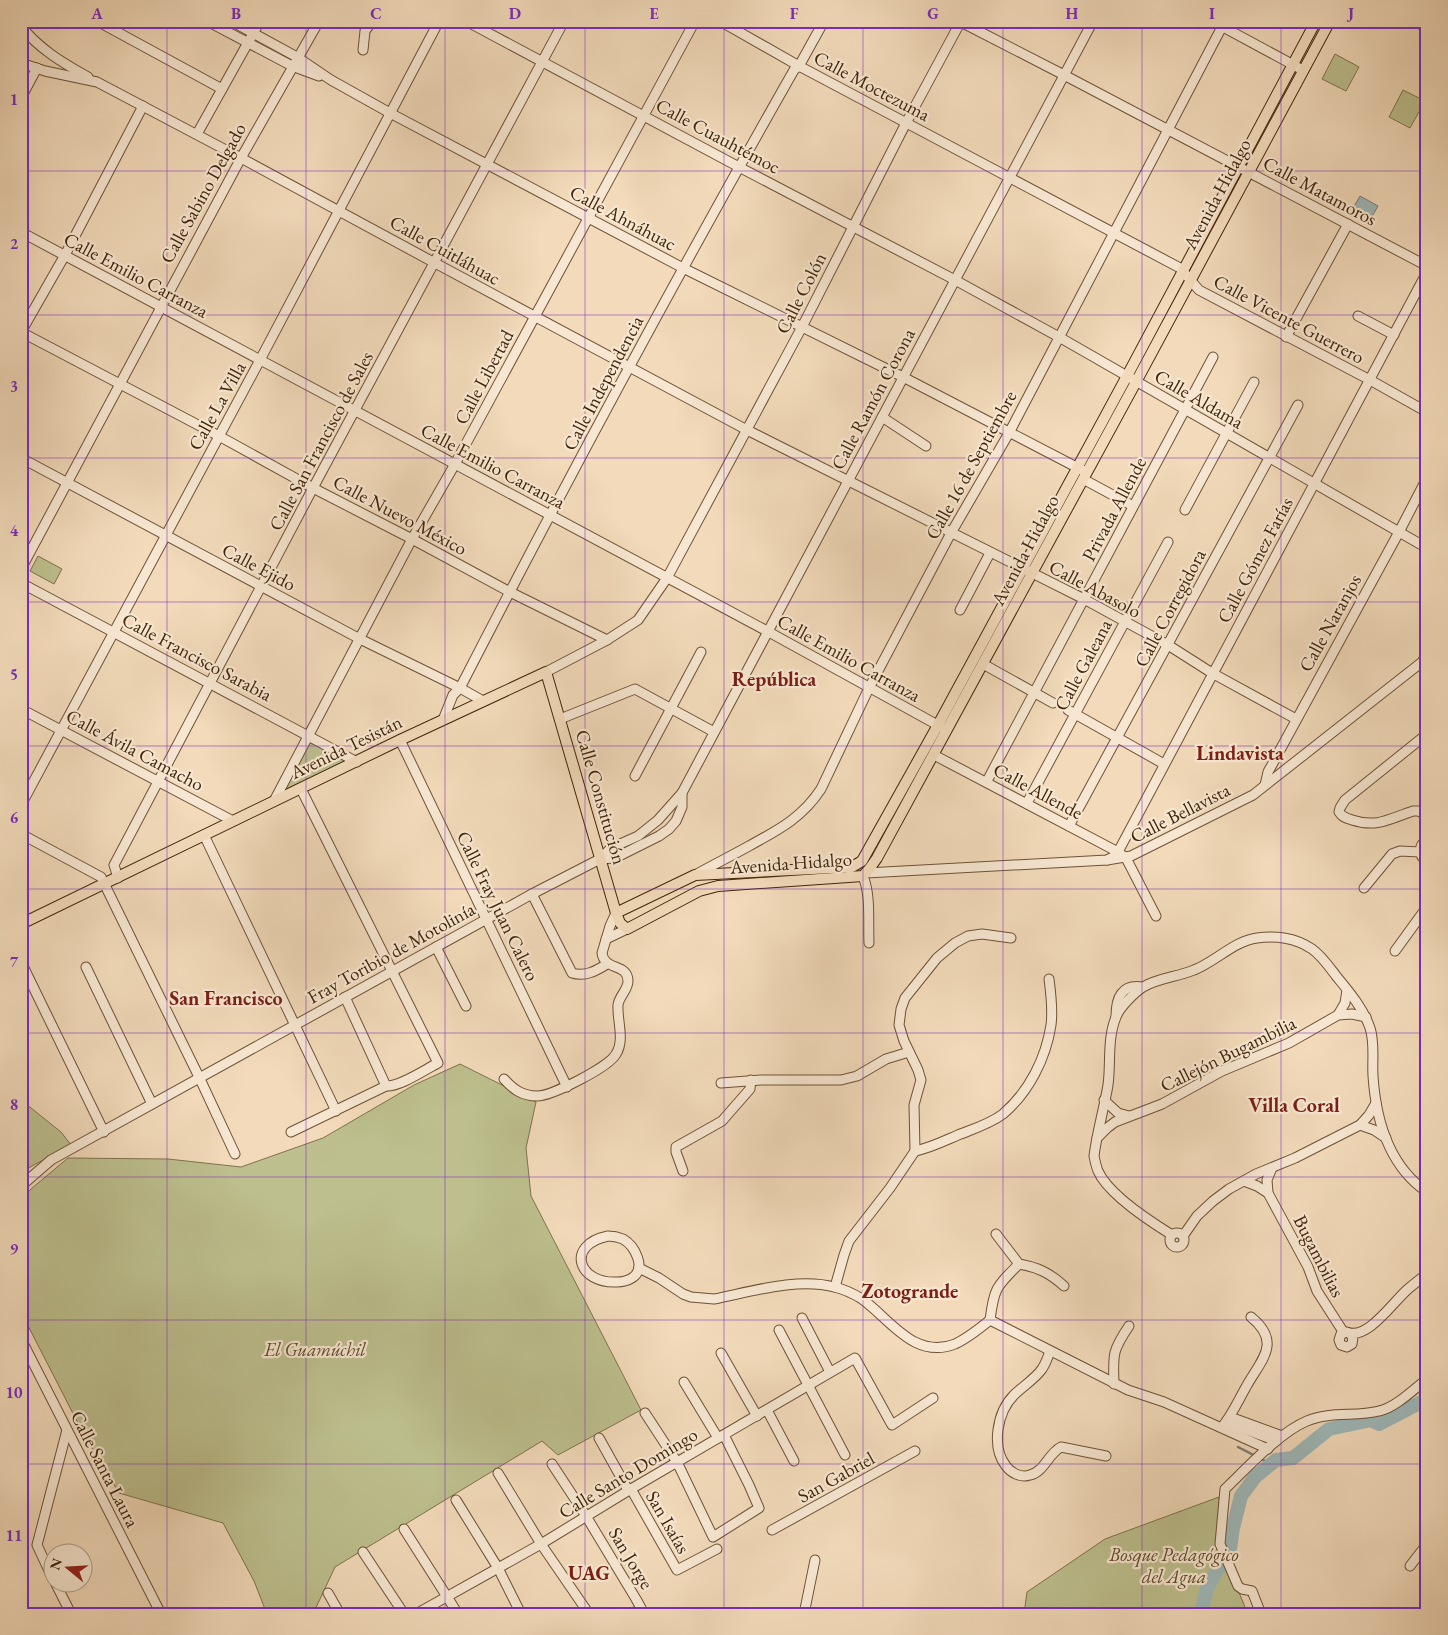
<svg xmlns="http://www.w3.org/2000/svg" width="1448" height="1635" viewBox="0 0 1448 1635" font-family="'EB Garamond',serif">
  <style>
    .green { fill: #bdbf8e; stroke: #7f724c }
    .water { fill: #9eb8b9; stroke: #797d73 }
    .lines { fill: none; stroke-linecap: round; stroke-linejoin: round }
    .stream { stroke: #797d73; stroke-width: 2.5 }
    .river { stroke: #9eb8b9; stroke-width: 14 }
    .minor-casing { stroke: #6d5235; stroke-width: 11 }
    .major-casing { stroke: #412509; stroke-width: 12 }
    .minor { stroke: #f7e7d2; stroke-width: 9 }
    .major { stroke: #f2daba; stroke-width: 10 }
    .grid { fill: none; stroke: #7b2cbf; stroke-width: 1; stroke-opacity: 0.55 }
    .labels { text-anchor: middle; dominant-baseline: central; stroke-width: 4.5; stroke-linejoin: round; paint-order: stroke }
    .street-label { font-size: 19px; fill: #412509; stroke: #f7e7d2 }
    .park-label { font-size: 19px; font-style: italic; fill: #604c2a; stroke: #f7e7d2 }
    .neighbourhood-label { font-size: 20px; font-weight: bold; fill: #7a1f14; stroke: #f7e7d2 }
    .neatline { fill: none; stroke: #7b2cbf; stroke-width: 2 }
    .grid-label { font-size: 16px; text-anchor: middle; font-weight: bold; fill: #7b2cbf }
  </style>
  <rect width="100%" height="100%" fill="#f2daba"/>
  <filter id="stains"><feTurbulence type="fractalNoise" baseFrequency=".004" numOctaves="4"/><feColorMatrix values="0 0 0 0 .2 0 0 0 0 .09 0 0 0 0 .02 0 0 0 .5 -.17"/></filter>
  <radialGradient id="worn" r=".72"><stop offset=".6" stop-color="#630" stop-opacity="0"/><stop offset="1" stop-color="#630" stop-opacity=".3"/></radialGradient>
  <g class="green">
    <polygon points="1335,54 1359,67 1346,91 1322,79"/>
    <polygon points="1403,90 1425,101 1410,128 1389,117"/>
    <polygon points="38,556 62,569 54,584 30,571"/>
    <polygon points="310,739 349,760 284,790"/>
    <polygon points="460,1064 536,1102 526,1148 531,1196 641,1410 558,1455 542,1441 335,1567 313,1614 267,1614 254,1581 223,1523 119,1493 83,1433 21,1312 21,1199 31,1189 68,1158 168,1159 241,1167 323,1138 414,1085"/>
    <polygon points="21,1100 61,1132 71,1145 21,1172"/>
    <polygon points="1219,1497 1219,1545 1248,1614 1024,1614 1027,1592 1105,1539"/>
  </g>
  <polygon class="water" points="1360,196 1378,206 1370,220 1352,210"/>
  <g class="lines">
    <polyline class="stream" points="1238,1447 1271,1464"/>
    <polyline class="river" points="1201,1614 1207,1588 1219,1567 1229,1556 1233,1528 1241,1496 1255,1477 1276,1460 1293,1458 1329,1429 1371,1420 1379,1424 1427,1399"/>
    <g class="minor-casing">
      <g id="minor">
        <polyline points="97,21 222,89"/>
        <polyline points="207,21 292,66 319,76"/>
        <polyline points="231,21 297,57 331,80 390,113 683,268 903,377 1084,471"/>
        <polyline points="466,21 739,167 955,280 1059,337 1427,548"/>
        <polyline points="720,21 799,66 1180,268 1199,290 1370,380 1427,412"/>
        <polyline points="959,21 1064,75 1427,266"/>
        <polyline points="1212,21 1299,68"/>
        <polyline points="1415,21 1427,28"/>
        <path d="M21,26C39,49 63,63 88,77"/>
        <polyline points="363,50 365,31 372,21"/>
        <polyline points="21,63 45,71 97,82 241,158 435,263 747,430 1084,599 1168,645 1212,673 1296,719"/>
        <polyline points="21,98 37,68"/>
        <polyline points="197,134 260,21"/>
        <polyline points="21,232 767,631 943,728"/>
        <polyline points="1358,316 1394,335"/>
        <polyline points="21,332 219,436 313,488 412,539 510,592 607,640"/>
        <polyline points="21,332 65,255 143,106"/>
        <polyline points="1286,337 1348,224"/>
        <polyline points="882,417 926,446"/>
        <polyline points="21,458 360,639 460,688 483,701"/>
        <polyline points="1083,479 1133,506"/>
        <polyline points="1185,510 1254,382"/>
        <polyline points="21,569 241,158 319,21"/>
        <polyline points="21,583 357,762"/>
        <polyline points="960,610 990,553"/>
        <polyline points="983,664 1053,703"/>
        <polyline points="546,672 607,640 638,620 667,578 802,327 906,123 961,21"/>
        <polyline points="21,709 233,821"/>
        <polyline points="1068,710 1164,764"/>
        <polyline points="560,719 635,689 714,732"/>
        <path d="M443,720L453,695L460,688C567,480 678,274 794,70L799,66L824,21"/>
        <path d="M1427,734L1345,800L1340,808L1339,812C1342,817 1346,818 1352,820C1377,828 1389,819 1413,811H1418L1427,815"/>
        <polyline points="400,740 567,1087"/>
        <polyline points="934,755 1118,852 1126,858 1156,916"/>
        <polyline points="635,776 701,652"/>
        <polyline points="987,781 1213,357"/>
        <polyline points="1265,785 1268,772 1274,761 1399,532 1427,478"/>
        <polyline points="274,801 412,539 455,464 695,21"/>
        <polyline points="1027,803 1168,542"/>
        <polyline points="21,805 260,360 439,21"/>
        <polyline points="1069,826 1298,405"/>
        <polyline points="21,834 101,877 200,1079 235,1154"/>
        <polyline points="204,835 336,1111"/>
        <path d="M1427,839C1418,846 1418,855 1427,862"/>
        <polyline points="600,859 615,858 659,836 669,829 676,821 682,807 682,793 1093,21"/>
        <polyline points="1107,860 1115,856 1118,852 1427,272"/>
        <polyline points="866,873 1107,860 1131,856 1253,795 1422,662 1427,654"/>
        <path d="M695,875C713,865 731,856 749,846C778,830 802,818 821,789L869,688L951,533L1009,433L1225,21"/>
        <path d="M863,876C871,896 868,921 869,943"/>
        <polyline points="118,878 114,865 313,488 564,21"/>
        <polyline points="1364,888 1392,854 1400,851 1420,852"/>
        <path d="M532,894L572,973C585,977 596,971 607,964"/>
        <polyline points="606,939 627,929"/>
        <polyline points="436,947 466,1006"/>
        <polyline points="1395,951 1427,907"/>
        <polyline points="21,962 104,1132"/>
        <polyline points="86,967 152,1104"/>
        <polyline points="345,997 386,1086"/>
        <polyline points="1338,1015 1345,1003 1347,990"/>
        <path d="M1116,1016C1116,999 1121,984 1142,987"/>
        <path d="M504,1079C513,1089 522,1096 537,1096C552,1096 609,1067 616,1054C625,1040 617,1021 618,1005C619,996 628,990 628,981C628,963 604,971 602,953L610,926L616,913"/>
        <polyline points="721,1083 761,1080 841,1080 857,1076 886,1059 909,1052"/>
        <polyline points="1104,1100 1118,1113 1129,1116"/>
        <polyline points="1360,1125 1374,1130 1386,1138"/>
        <path d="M291,1132L386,1086C400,1087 426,1069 438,1063L301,789"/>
        <polyline points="1097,1138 1107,1128 1115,1122 1162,1104 1222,1071 1289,1043 1338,1015 1352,1014 1366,1017"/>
        <path d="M915,1151C930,1148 944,1141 958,1135C973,1129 990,1124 1003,1114C1029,1092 1046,1058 1051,1025C1053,1010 1051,994 1049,979"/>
        <polyline points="1272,1168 1267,1180 1268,1193 1308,1267 1317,1291 1344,1333"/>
        <polyline points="683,1171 676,1152 676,1147 722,1121 750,1089 751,1080"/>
        <polyline points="1244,1181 1257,1186 1268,1193"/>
        <polyline points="21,1186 51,1160 532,894 600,859 611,848 638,836 658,820 682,793"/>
        <circle cx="1177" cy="1240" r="7"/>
        <path d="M996,1234L1019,1264C1037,1267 1050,1273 1064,1286"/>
        <path d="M1172,1235C1151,1222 1108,1194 1098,1171C1096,1166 1095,1161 1094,1156C1097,1132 1104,1109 1108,1085C1111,1063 1107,1039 1116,1017C1119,1008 1135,992 1143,987C1158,978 1177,977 1194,970C1215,962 1234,941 1257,938C1275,935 1296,938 1312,949C1322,956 1330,968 1337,977C1350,993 1363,1008 1370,1028C1375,1043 1372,1060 1373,1076C1376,1121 1389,1166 1427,1192"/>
        <path d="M608,1236C613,1236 618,1237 623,1239C635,1246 647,1269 632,1278C627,1281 622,1282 617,1282C578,1284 565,1245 608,1236Z"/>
        <polyline points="1183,1236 1197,1216 1213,1201 1229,1189 1256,1174 1295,1158 1360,1125 1369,1115 1376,1103"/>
        <path d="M639,1268L659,1278L683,1294L691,1297L714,1299C750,1292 798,1277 834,1287C843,1289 854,1294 862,1299C890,1319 914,1360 955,1344C968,1338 979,1329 990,1320L1128,1390L1164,1402L1268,1449"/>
        <polyline points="835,1287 844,1255 849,1241 890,1188 915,1151 914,1105 921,1080 918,1070 904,1041 899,1025 901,1009 905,998 937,958 955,943 968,936 982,934 1011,938"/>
        <polyline points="802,1318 830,1372"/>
        <path d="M990,1320C994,1288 996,1287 1019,1264"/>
        <polyline points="779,1330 845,1455"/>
        <path d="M1351,1335L1353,1337L1352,1344L1347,1347L1341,1345L1339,1340L1341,1334L1347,1332C1367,1341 1393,1302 1408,1289C1414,1284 1420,1279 1427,1274"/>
        <polyline points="21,1339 161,1614"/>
        <path d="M1050,1351C1048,1357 1046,1363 1042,1369C1035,1379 1023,1386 1014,1395C997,1412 991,1447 1006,1466C1011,1473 1021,1478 1030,1475C1044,1472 1048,1454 1061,1447L1106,1456"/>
        <polyline points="721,1353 757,1416"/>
        <polyline points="684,1382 718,1438"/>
        <path d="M1114,1384C1113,1355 1112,1351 1129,1326"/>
        <polyline points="767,1410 794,1461"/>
        <polyline points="645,1413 677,1462 713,1537 759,1508 749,1485 724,1435"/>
        <polyline points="1230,1417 1282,1436"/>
        <polyline points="1231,1424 1276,1441"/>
        <path d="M1222,1427C1232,1415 1238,1401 1246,1387C1260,1361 1283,1343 1251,1317"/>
        <polyline points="599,1438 628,1490"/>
        <polyline points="552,1464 586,1516 636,1599 641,1608 632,1614"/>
        <polyline points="498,1473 541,1544 589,1614"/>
        <polyline points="631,1489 677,1570 717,1549"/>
        <polyline points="456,1500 498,1568 521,1614"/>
        <polyline points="404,1529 458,1614"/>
        <polyline points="772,1530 915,1451"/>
        <polyline points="363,1552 404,1614"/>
        <polyline points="1410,1566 1427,1544"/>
        <polyline points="52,1577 37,1545 67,1430"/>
        <polyline points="55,1582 71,1614"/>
        <polyline points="328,1593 340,1614"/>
        <polyline points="416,1614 541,1544 631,1489 855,1358 892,1425 933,1398"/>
        <polyline points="804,1614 815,1560"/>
        <path d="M1261,1614L1252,1591L1242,1589L1238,1586L1220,1544L1225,1489C1247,1468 1280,1432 1307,1421C1330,1411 1356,1417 1379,1411C1395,1408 1414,1389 1427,1379"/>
      </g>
    </g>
    <g class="major-casing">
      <g id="major">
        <polyline points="616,913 695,875 852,867 862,861 938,725 1127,376 1316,21"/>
        <polyline points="21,924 400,740 546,672 616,913 620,923 627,929 699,891 718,886 863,876 870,868 877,858 1136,382 1330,21"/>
      </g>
    </g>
    <use href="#minor" class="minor"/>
    <use href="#major" class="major"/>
  </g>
  <path class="grid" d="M167,21V1614M306,21V1614M445,21V1614M585,21V1614M724,21V1614M863,21V1614M1003,21V1614M1142,21V1614M1281,21V1614M21,171H1427M21,315H1427M21,458H1427M21,602H1427M21,746H1427M21,889H1427M21,1033H1427M21,1177H1427M21,1320H1427M21,1464H1427"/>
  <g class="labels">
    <g class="street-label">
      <text transform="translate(872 86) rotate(28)">Calle Moctezuma</text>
      <text transform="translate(718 136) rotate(28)">Calle Cuauhtémoc</text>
      <text transform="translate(1320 191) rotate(28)">Calle Matamoros</text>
      <text transform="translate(203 193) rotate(-61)">Calle Sabino Delgado</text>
      <text transform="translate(1217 194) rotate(-62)">Avenida Hidalgo</text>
      <text transform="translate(623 218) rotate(28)">Calle Ahnáhuac</text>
      <text transform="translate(445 250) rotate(29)">Calle Cuitláhuac</text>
      <text transform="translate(136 275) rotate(28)">Calle Emilio Carranza</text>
      <text transform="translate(801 293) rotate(-63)">Calle Colón</text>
      <text transform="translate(1289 319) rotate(28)">Calle Vicente Guerrero</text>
      <text transform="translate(484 377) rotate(-62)">Calle Libertad</text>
      <text transform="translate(603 383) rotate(-62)">Calle Independencia</text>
      <text transform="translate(873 399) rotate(-62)">Calle Ramón Corona</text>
      <text transform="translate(1199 399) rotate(30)">Calle Aldama</text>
      <text transform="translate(217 406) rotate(-61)">Calle La Villa</text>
      <text transform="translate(321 441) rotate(-62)">Calle San Francisco de Sales</text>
      <text transform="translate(971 465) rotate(-61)">Calle 16 de Septiembre</text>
      <text transform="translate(493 466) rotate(28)">Calle Emilio Carranza</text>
      <text transform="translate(1114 509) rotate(-62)">Privada Allende</text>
      <text transform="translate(400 515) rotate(28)">Calle Nuevo México</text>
      <text transform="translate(1025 550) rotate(-62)">Avenida Hidalgo</text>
      <text transform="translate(1255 560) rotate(-62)">Calle Gómez Farías</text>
      <text transform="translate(259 567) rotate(28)">Calle Ejido</text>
      <text transform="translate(1095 589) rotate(28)">Calle Abasolo</text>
      <text transform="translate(1170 608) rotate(-62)">Calle Corregidora</text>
      <text transform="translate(1330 623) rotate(-61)">Calle Naranjos</text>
      <text transform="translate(197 657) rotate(28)">Calle Francisco Sarabia</text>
      <text transform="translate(849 658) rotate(29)">Calle Emilio Carranza</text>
      <text transform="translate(1083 665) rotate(-62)">Calle Galeana</text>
      <text transform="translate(346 747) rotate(-26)">Avenida Tesistán</text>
      <text transform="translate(135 750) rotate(28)">Calle Ávila Camacho</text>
      <text transform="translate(1038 791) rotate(28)">Calle Allende</text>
      <text transform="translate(601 797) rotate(74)">Calle Constitución</text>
      <text transform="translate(1180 813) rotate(-27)">Calle Bellavista</text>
      <text transform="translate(791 863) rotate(-4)">Avenida Hidalgo</text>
      <text transform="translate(498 906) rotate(64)">Calle Fray Juan Calero</text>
      <text transform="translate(391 953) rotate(-29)">Fray Toribio de Motolinía</text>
      <text transform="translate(1228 1054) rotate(-26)">Callejón Bugambilia</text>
      <text transform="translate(1319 1256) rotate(63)">Bugambilias</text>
      <text transform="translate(105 1469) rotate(63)">Calle Santa Laura</text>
      <text transform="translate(628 1473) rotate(-31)">Calle Santo Domingo</text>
      <text transform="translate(836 1477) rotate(-29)">San Gabriel</text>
      <text transform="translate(668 1522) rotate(60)">San Isaías</text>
      <text transform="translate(631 1558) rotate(59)">San Jorge</text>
    </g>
    <g class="park-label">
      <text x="315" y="1349">El Guamúchil</text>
      <text x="1174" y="1554">Bosque Pedagógico<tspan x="1174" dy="22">del Agua</tspan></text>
    </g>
    <g class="neighbourhood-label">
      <text x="774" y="679">República</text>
      <text x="1240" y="753">Lindavista</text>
      <text x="226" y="998">San Francisco</text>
      <text x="1294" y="1105">Villa Coral</text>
      <text x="910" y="1291">Zotogrande</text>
      <text x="589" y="1573">UAG</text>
    </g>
  </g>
  <rect width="1448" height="1635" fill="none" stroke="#f2daba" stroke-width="55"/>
  <g transform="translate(68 1568) rotate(288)"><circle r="24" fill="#f7e7d2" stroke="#ae9982"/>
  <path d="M0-4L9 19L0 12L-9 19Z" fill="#8f2418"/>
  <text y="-8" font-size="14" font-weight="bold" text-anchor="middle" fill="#412509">N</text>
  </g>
  <rect x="28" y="28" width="1392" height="1580" class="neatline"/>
  <g class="grid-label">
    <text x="97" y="19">A</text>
    <text x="236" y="19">B</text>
    <text x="376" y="19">C</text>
    <text x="515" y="19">D</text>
    <text x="654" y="19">E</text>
    <text x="794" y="19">F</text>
    <text x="933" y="19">G</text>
    <text x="1072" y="19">H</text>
    <text x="1212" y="19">I</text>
    <text x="1351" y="19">J</text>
    <text x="14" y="105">1</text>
    <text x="14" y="249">2</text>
    <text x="14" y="392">3</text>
    <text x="14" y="536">4</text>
    <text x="14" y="680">5</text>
    <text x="14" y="823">6</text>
    <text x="14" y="967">7</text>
    <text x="14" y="1110">8</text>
    <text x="14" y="1254">9</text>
    <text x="14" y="1398">10</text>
    <text x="14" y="1541">11</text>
  </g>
  <rect width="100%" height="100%" filter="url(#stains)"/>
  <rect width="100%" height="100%" fill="url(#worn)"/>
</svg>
